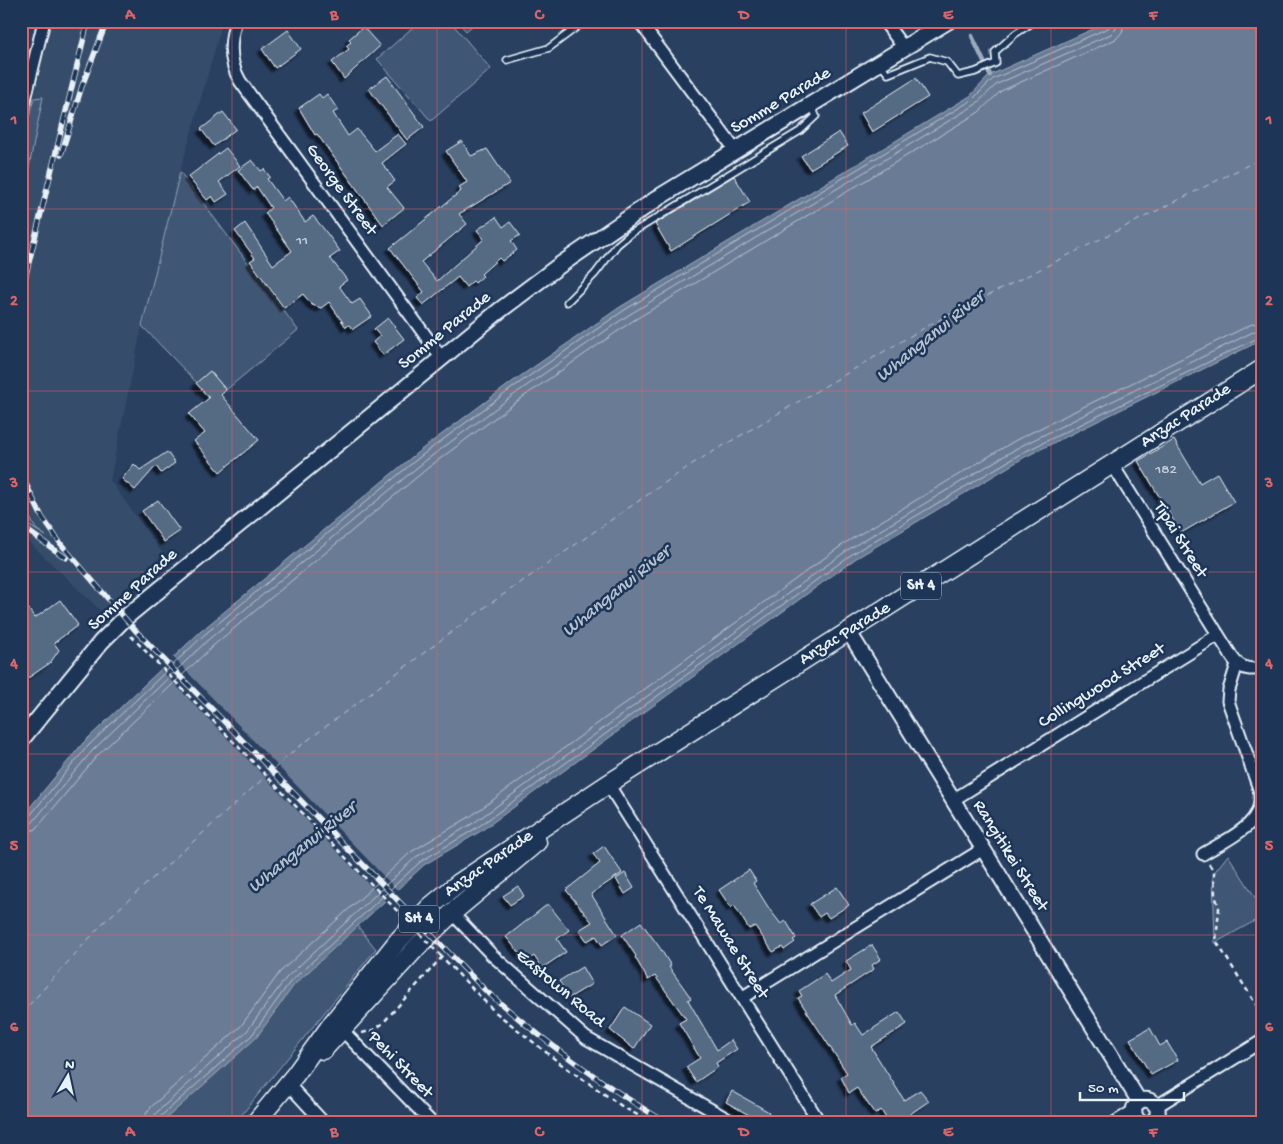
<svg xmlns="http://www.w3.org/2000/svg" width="1283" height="1144" viewBox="0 0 1283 1144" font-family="'Gochi Hand',sans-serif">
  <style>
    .built { fill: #364d6b }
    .green { fill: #415774; stroke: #94a4b6 }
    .water { fill: #6b7c95; stroke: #9dabbd }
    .pier { fill: #294061 }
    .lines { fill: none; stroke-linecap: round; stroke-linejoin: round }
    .shore { stroke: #b6c2d0; stroke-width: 1 }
    .stream { stroke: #9dabbd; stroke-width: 4.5 }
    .ferry { stroke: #b6c2d0; stroke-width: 1; stroke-dasharray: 6 5; stroke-linecap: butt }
    .building { fill: #556a83; stroke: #e8f1f8; filter: url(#shadow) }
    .service-casing { stroke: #e8f1f8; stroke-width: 9 }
    .minor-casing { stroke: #e8f1f8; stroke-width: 15 }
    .tertiary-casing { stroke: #e8f1f8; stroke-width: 18 }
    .secondary-casing { stroke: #e8f1f8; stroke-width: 19 }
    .primary-casing { stroke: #e8f1f8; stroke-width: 21 }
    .path { stroke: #e8f1f8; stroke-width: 2.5; stroke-dasharray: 5 4; stroke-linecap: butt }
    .service { stroke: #1d3557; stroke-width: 5.5 }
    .minor { stroke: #1d3557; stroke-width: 11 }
    .tertiary { stroke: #1d3557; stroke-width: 14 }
    .secondary { stroke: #1d3557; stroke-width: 15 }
    .primary { stroke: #1d3557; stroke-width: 18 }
    .rail-casing { stroke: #e8f1f8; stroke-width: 5.5 }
    .rail { stroke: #1d3557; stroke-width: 4; stroke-dasharray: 11; stroke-linecap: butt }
    .path-bridge { stroke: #e8f1f8; stroke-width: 2.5; stroke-dasharray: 5 4; stroke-linecap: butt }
    .grid { fill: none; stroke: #db6466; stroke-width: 1; stroke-opacity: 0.55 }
    .labels { text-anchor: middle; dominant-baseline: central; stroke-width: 5; stroke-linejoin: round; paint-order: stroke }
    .number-label { font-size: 15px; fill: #c3cfdb }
    .shield { fill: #1d3557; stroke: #abb9c8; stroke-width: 1 }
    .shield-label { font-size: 16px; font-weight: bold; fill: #e8f1f8 }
    .street-label { font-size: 18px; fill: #e8f1f8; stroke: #1d3557 }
    .water-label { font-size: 19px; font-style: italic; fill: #b6c2d0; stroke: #1d3557 }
    .neatline { fill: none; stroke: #db6466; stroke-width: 2 }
    .grid-label { font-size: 16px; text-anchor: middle; font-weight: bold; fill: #db6466 }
  </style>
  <defs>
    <filter id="shadow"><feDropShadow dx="-4" dy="4" stdDeviation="1" flood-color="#0009"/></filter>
  </defs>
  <rect width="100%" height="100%" fill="#294061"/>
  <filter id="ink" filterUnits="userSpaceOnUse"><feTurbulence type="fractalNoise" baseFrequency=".02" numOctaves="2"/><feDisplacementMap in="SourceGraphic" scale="10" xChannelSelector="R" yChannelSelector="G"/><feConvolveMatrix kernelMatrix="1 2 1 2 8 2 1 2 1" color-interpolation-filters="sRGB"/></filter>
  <g filter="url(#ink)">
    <polygon class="built" points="52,21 223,21 180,172 142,326 110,480 163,554 101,611 27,540 21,537 21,521 41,532 36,529 21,501 21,207 42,98 34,98"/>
    <g class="green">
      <polygon points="420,21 450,21 491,69 431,121 377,59"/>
      <polygon points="457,21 478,21 466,31"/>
      <polygon points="43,97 21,207 21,148 34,98"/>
      <polygon points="180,172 298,330 226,390 210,371 197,383 142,326"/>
      <polygon points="21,501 36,529 46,536 21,521"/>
      <polygon points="1228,855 1262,908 1262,917 1215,943 1213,874"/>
      <polygon points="356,924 376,949 235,1123 150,1123"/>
    </g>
    <polygon class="water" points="1111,21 1262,21 1262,340 1025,457 855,559 481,831 424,865 294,985 256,1038 161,1123 21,1123 21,818 83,743 201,631 418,452 512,382 620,307 970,96 990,75"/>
    <polygon class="pier" points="172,656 399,892 387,903 159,668"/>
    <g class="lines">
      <g class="shore">
        <polyline points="21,821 27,819 87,747 204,635 421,456 515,386 623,311 972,100 993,79 1108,28 1111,21"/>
        <polyline points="21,827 32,823 92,751 209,639 425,461 519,391 627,316 975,105 997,84 1111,34 1116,29 1117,21"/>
        <polyline points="21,834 36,829 97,756 214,645 429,467 523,397 631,322 979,112 1001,91 1116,39 1122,32 1125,21"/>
        <polyline points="145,1123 146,1114 151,1107 241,1026 280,972 411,852 471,816 845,543 1016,440 1252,324 1262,322"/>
        <polyline points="152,1123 156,1113 247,1031 286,978 416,857 475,822 849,549 1019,447 1255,331 1262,330"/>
        <polyline points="158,1123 160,1117 252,1035 290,982 420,862 478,827 852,554 1022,453 1262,336"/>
      </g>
      <polyline class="stream" points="972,36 990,75"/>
      <polyline class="ferry" points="21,1014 103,923 296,749 481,610 692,464 931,324 1262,158"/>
    </g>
    <g class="building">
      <polygon points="363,27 380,46 344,79 332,62 349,49 346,46 351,42 349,39"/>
      <polygon points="288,30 301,49 275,68 262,49"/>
      <polygon points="387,76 424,127 407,140 369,89"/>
      <polygon points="916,78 928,97 872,132 861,113"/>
      <polygon points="319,94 322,98 327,94 338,110 333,113 348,136 357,129 375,151 398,134 406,144 382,163 395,181 387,187 404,208 383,225 317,134 315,135 299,108"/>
      <polygon points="223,112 236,129 214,146 201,129"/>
      <polygon points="839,132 848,146 810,169 801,156"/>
      <polygon points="462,141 471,156 487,149 510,183 459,214 467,224 421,262 437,281 484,239 477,230 496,217 503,227 510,222 520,235 511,241 517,250 502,261 499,258 481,274 483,276 475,283 473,281 466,287 458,277 423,305 417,298 424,292 390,248 461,191 459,187 467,182 446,151"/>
      <polygon points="226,148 240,166 219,182 228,194 216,202 212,196 207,200 188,177"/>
      <polygon points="252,160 261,171 264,169 270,177 267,179 283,201 288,197 305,222 313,216 323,228 340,251 330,258 347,280 339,286 352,304 360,299 372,316 353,329 349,325 346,327 329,302 321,308 312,305 303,294 284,308 250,261 255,258 235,231 245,223 273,265 292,251 265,213 271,208 257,187 253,190 238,170"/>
      <polygon points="734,176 750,202 671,251 655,224"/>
      <polygon points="388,318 404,339 383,355 373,342 380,336 374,329"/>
      <polygon points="210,371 226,390 221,395 259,440 220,472 194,441 205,433 189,414 209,398 196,383"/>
      <polygon points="1174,440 1200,483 1217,473 1234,502 1181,533 1138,461"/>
      <polygon points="167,452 175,463 161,473 156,466 135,490 122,479 134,464 140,470"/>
      <polygon points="158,500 180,531 164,542 142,511"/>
      <polygon points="21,599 35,618 60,600 78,625 54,643 59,650 50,663 28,678 21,669"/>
      <polygon points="604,846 622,873 591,894 617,935 602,945 596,936 587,941 579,930 592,922 566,890 600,863 593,854"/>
      <polygon points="749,870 756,881 753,883 770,910 781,924 786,921 796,938 793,940 795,942 784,950 782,947 773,952 755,926 749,929 734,905 731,908 719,890"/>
      <polygon points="625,873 634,888 625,894 616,879"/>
      <polygon points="518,886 524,896 510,905 503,896"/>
      <polygon points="837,887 849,905 829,918 825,913 819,917 810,904"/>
      <polygon points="548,904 569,930 557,939 566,952 542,968 534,956 527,962 506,937"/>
      <polygon points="641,922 660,948 671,966 669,967 691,998 688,1000 717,1050 731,1040 737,1049 716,1063 718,1067 696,1082 686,1067 700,1058 679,1023 686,1019 655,976 648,980 635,957 636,956 622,935"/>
      <polygon points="872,945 881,959 872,965 874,969 835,995 852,1025 855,1023 863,1035 899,1012 907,1024 871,1047 904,1100 920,1090 929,1101 910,1114 915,1123 889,1123 881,1110 875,1114 857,1088 849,1093 841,1077 847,1073 798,998 802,996 799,991 825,974 831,983 851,970 846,961"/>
      <polygon points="582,967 592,984 569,998 559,981"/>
      <polygon points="625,1007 650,1024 634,1049 610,1030"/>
      <polygon points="1150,1028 1160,1046 1167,1042 1178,1060 1151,1075 1130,1039"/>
      <polygon points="732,1091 769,1112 763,1123 726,1102"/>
    </g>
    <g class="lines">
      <g class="service-casing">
        <g id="service">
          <polyline points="507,60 549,48 585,21"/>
          <polyline points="880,63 888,74 930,57 947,62 958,76 975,72 996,63 995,52 1015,34 1035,21"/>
          <polyline points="567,302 595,274 617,245 630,234 800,131 816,116 811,105"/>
        </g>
      </g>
      <g class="minor-casing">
        <g id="minor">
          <path d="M236,21C229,42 229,62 240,81L441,357"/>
          <polyline points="639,21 736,151"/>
          <polyline points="884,21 904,48"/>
          <polyline points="21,116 44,21"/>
          <path d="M1112,464L1232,657C1239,668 1249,671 1262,668"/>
          <polyline points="608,784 820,1123"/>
          <polyline points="953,800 1218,635"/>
          <path d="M1203,854C1227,839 1268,824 1259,789L1228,701L1229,690L1237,664"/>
          <polyline points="452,913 492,955 586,1038 734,1123"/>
          <polyline points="743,997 983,849"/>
          <polyline points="343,1031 432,1123"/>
          <polyline points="288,1084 324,1123"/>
          <polyline points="1157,1106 1262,1041"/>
          <polyline points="1114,1123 1133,1111"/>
        </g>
      </g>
      <g class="tertiary-casing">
        <g id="tertiary">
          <polyline points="849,632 1139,1101"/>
          <path d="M1141,1123L1135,1117L1134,1108C1144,1087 1171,1111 1150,1123"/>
        </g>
      </g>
      <g class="secondary-casing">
        <polyline id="secondary" points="21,740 101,642 125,618 499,311 560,265 661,196 948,21"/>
      </g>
      <g class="primary-casing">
        <g id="primary">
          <polyline points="323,1050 418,946 452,913 537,842"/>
          <polyline points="255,1123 295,1075 334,1021 397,942 431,906 459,883 608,784 1262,369"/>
        </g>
      </g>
      <g class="path">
        <polyline points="1209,864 1214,872 1215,895 1219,908 1216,941 1262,1014"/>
        <polyline points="439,954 494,1011 561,1064 623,1107 652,1123"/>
        <polyline points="362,1033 374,1030 382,1024 442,957"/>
        <polyline points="204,1123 212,1120 223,1123"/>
      </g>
      <use href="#service" class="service"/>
      <use href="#minor" class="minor"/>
      <use href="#tertiary" class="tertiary"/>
      <use href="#secondary" class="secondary"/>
      <use href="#primary" class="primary"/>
      <g class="rail-casing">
        <g id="rail">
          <polyline points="61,155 82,86 107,21"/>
          <polyline points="21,295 88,21"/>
          <path d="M21,474L42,517L61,544L135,630L485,990C542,1040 601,1084 667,1123"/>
          <polyline points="21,526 66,558"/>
        </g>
      </g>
      <use href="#rail" class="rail"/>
      <polyline class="path-bridge" points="131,636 439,954"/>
    </g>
  </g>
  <path class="grid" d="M232,21V1123M437,21V1123M642,21V1123M846,21V1123M1051,21V1123M21,209H1262M21,391H1262M21,572H1262M21,754H1262M21,935H1262"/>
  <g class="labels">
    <g class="number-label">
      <text x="302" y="241">11</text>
      <text x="1166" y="470">182</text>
    </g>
    <g class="shield">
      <rect x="901" y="572.5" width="40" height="27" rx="4"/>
      <rect x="399" y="905.5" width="40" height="27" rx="4"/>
    </g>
    <g class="shield-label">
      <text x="921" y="586">SH 4</text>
      <text x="419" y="919">SH 4</text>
    </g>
    <g class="street-label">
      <text transform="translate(781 101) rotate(-31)">Somme Parade</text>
      <text transform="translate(341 190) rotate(54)">George Street</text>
      <text transform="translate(445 331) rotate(-39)">Somme Parade</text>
      <text transform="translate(1186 416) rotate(-33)">Anzac Parade</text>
      <text transform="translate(1180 540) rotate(58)">Tipai Street</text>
      <text transform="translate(133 590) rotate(-42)">Somme Parade</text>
      <text transform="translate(845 634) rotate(-32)">Anzac Parade</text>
      <text transform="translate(1102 686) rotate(-32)">Collingwood Street</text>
      <text transform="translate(1010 856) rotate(58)">Rangitikei Street</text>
      <text transform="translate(489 864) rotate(-35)">Anzac Parade</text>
      <text transform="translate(730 943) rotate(58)">Te Mawae Street</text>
      <text transform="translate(560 989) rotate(40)">Eastown Road</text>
      <text transform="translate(400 1065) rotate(46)">Pehi Street</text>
    </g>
    <g class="water-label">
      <text transform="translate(931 337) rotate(-39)">Whanganui River</text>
      <text transform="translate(617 592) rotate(-39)">Whanganui River</text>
      <text transform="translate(303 848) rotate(-39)">Whanganui River</text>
    </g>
  </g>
  <rect width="1283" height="1144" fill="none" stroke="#1d3557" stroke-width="55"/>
  <g transform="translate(68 1076) rotate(9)" stroke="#1d3557" stroke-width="4" paint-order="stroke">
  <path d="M0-4L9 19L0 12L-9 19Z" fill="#e8f1f8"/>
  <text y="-8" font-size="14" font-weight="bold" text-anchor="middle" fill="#e8f1f8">N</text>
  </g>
  <path d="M1080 1092v8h104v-8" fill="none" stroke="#e8f1f8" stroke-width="2.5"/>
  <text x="1088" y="1092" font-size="15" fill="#e8f1f8" stroke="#1d3557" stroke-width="4" paint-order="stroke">50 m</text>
  <rect x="28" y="28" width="1228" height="1088" class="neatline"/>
  <g class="grid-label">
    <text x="130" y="19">A</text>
    <text x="334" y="19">B</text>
    <text x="539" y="19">C</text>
    <text x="744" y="19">D</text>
    <text x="948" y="19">E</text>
    <text x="1153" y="19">F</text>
    <text x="14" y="124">1</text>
    <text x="1269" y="124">1</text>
    <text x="14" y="305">2</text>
    <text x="1269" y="305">2</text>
    <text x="14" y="487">3</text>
    <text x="1269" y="487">3</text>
    <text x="14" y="668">4</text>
    <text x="1269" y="668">4</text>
    <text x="14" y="850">5</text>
    <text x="1269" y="850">5</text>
    <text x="14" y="1031">6</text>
    <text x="1269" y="1031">6</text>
    <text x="130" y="1136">A</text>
    <text x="334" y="1136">B</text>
    <text x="539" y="1136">C</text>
    <text x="744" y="1136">D</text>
    <text x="948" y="1136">E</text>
    <text x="1153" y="1136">F</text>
  </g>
</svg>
